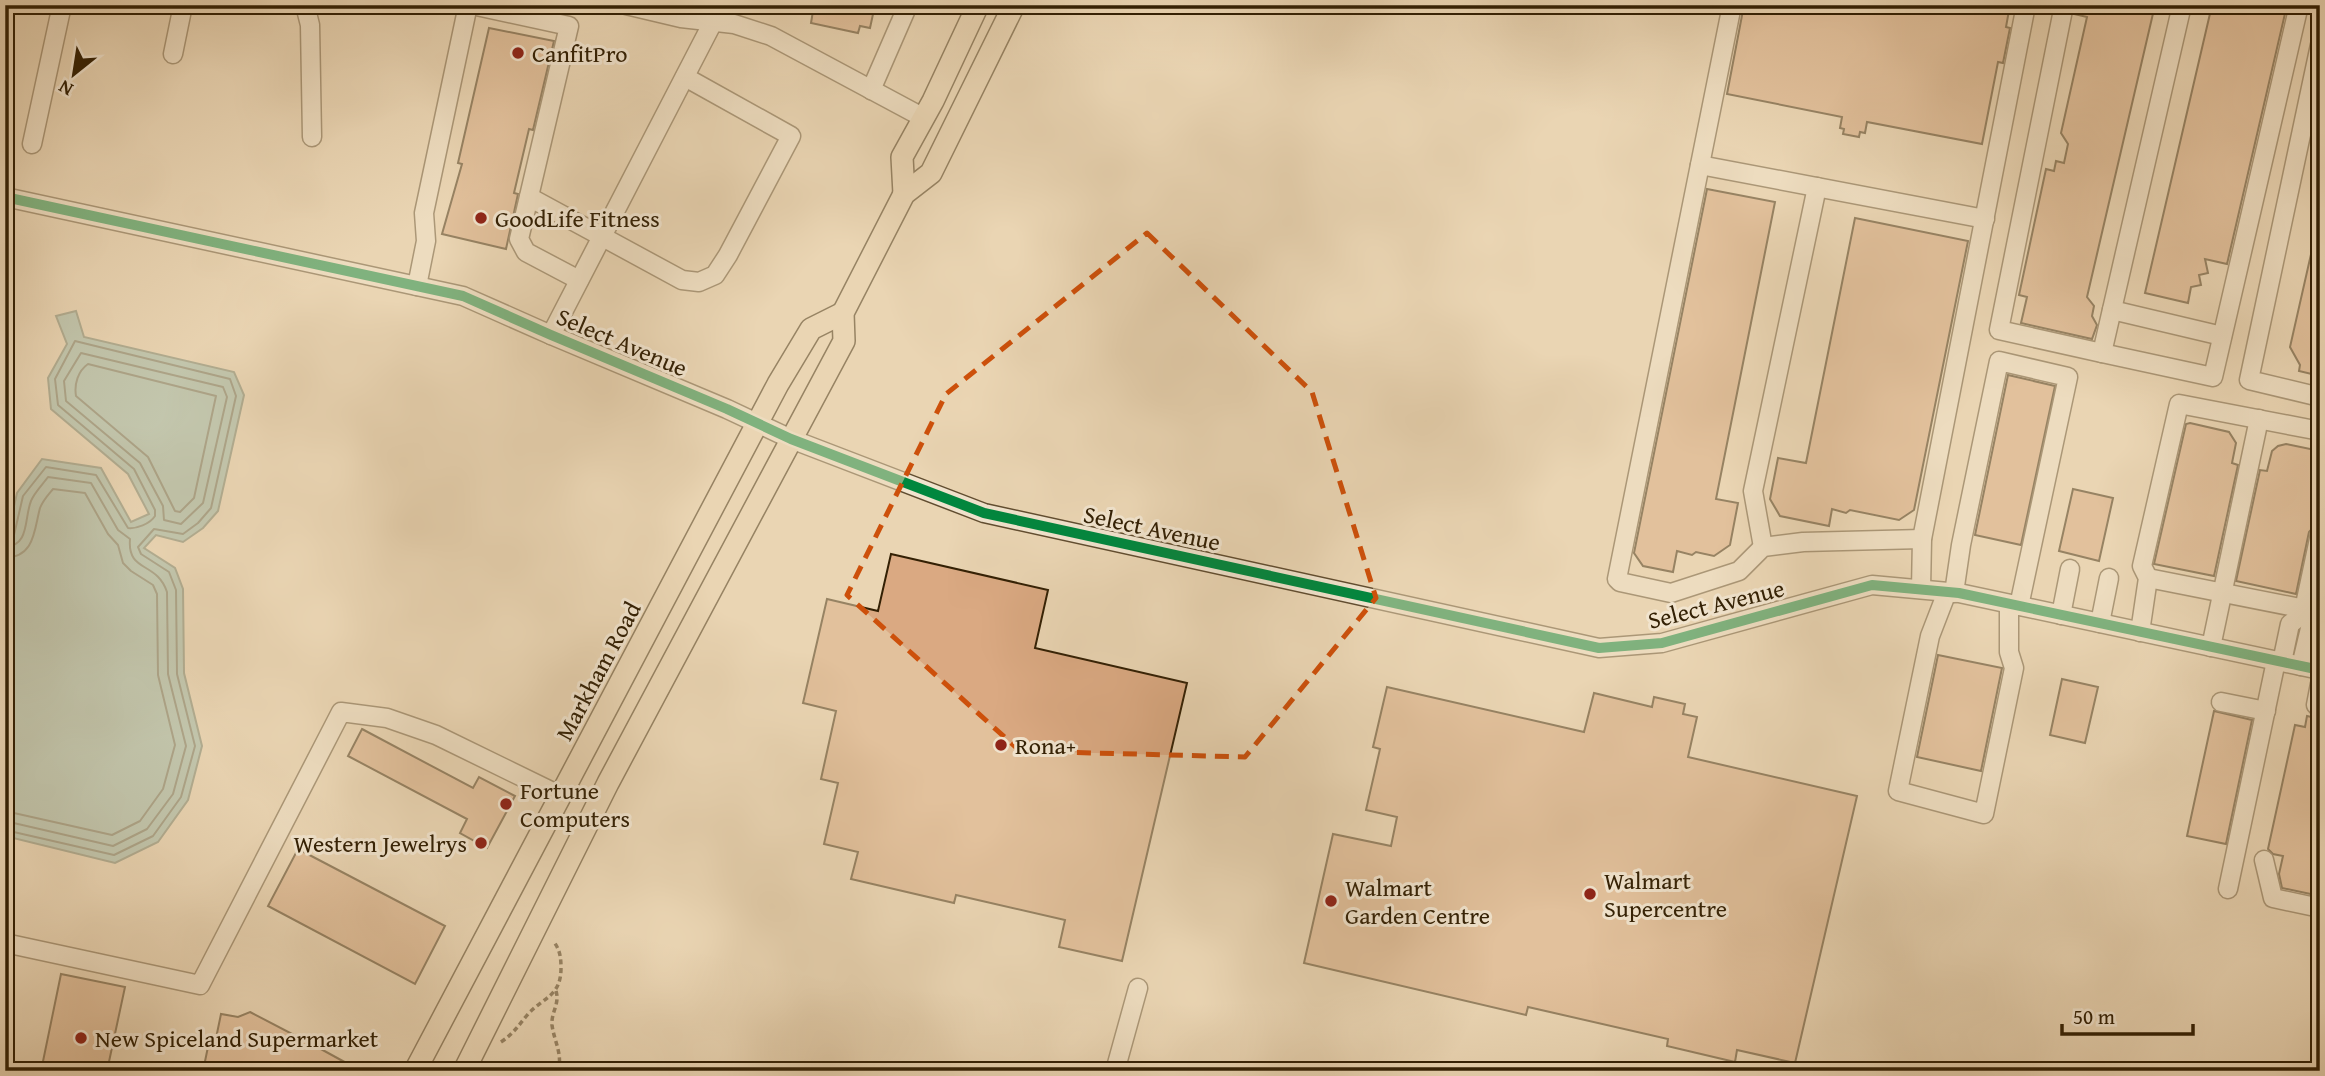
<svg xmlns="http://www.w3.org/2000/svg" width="2325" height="1076" viewBox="0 0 2325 1076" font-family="'Gentium Book Plus',serif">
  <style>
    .water { fill: #98b9ac; stroke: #707c69; stroke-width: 2 }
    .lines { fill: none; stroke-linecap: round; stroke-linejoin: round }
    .shore { stroke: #666c58; stroke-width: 2 }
    .building { fill: #daa982; stroke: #332004; stroke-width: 2 }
    .minor-casing { stroke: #614d30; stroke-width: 21 }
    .major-casing { stroke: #332004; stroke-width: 24 }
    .path { stroke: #332004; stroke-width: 3.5; stroke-dasharray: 5 3.5; stroke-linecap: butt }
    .minor { stroke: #f1e4ce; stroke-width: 18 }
    .major { stroke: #ead5b3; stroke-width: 21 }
    .cycleway-casing { stroke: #f1e4ce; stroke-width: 15 }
    .cycleway { stroke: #00873e; stroke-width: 10 }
    .marked { fill: none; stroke: #cd500b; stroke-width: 5; stroke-dasharray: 14 9; stroke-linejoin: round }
    .poi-dot { fill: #8f2418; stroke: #f1e4ce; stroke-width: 2.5 }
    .labels { text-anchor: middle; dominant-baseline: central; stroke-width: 6; stroke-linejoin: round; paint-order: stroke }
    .poi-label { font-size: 24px; fill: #332004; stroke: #f1e4ce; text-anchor: start }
    .street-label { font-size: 24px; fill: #332004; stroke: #f1e4ce }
  </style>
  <rect width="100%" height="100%" fill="#ead5b3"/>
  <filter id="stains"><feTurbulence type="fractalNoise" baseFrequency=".00286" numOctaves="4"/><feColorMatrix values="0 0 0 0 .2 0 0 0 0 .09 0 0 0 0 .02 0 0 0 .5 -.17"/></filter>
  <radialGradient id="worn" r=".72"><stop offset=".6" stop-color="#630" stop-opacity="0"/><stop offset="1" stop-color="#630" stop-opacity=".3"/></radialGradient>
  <polygon class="water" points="76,311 84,337 234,372 244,395 218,511 203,528 183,542 156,535 144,548 175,568 183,589 184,673 202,746 188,800 158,842 115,863 5,836 5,546 17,493 42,459 101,468 131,522 149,514 128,474 51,409 48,378 67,344 56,316"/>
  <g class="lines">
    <g class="shore">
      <polygon points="81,353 223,387 227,397 203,503 181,524 164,520 163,506 140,463 66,401 64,381"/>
      <path d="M88,364L216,396L194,498L180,512L175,511L148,457L76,396C74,384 78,371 88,364Z"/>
      <path d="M5,539L14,535L23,496L46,467L96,475L128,528C136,529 150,524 155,516V510L134,469L58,405L55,379L75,341L230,379L236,396L211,508L198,523L183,534L154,529L138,547L141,554L169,572L176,590L177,674L195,746L181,797L153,836L114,855L5,830"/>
      <path d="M5,547C30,546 24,518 31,501C34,493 43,484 48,477L91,483L118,530L130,539C127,573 157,561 167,592L168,674L186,746L173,794L147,829L113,846L5,821"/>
      <path d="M5,558C35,557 34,530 40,508C43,500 48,495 53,489L85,493L108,534L118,545L123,563L131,571L153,585L157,594L158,675L175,745L163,789L140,821L112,835L5,811"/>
    </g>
  </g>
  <g class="building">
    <polygon points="814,5 875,5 870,28 860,26 858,33 811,23"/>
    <polygon points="1744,5 2010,5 2006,27 2010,28 2003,63 1998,62 1982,144 1867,122 1865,133 1860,132 1859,137 1843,134 1844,129 1840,128 1842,117 1727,94"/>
    <polygon points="2075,5 2155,5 2087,297 2094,306 2092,316 2097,325 2092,339 2021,323 2027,297 2019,295 2046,169 2054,171 2056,161 2064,163 2068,144 2061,133 2087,17 2074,14"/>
    <polygon points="2212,5 2287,5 2227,264 2205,259 2208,273 2199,275 2201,285 2191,287 2188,303 2145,293"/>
    <polygon points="489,28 554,41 533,130 529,129 514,193 518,194 506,249 442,234 462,164 458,163"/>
    <polygon points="1707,189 1775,202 1716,499 1738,503 1730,545 1714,556 1696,552 1692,555 1677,551 1673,572 1643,566 1634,553"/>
    <polygon points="1855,218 1968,241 1914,510 1899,520 1850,510 1846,513 1832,509 1829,526 1780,516 1770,499 1778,458 1806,463"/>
    <polygon points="2314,241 2320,242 2320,376 2299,371 2300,365 2290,347"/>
    <polygon points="2008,375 2055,386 2021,545 1975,535"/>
    <polygon points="2190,423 2229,432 2236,443 2232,463 2238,465 2214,576 2154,564 2186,424"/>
    <polygon points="2286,444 2320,451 2320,520 2309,532 2296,594 2236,581 2260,470 2267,471 2272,451 2278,446"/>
    <polygon points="2073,489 2113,498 2099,561 2059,551"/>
    <polygon points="891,554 1048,590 1035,648 1187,683 1122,961 1059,947 1065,920 956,895 954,903 851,879 858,852 824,844 838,783 821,779 836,711 803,703 827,599 878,611"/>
    <polygon points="1938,655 2002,668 1981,771 1917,757"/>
    <polygon points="2062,679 2098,687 2085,743 2050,735"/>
    <polygon points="1387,687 1584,732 1594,693 1652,707 1654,697 1685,704 1683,714 1697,717 1688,757 1857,796 1795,1063 1737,1050 1735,1062 1667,1046 1668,1039 1528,1007 1526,1015 1304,963 1333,834 1391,846 1397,817 1366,810 1380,749 1373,747"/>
    <polygon points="2214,711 2252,720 2226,844 2187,836"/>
    <polygon points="2307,716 2320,719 2320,835 2317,847 2320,847 2320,896 2282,888 2279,874 2283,856 2273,854 2268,849 2295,725 2305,727"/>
    <polygon points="362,729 473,788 479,777 515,796 487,848 460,833 467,819 348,756"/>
    <polygon points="298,849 445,926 415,984 268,906"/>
    <polygon points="61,974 125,987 107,1071 41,1071"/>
    <polygon points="250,1012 319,1048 361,1071 203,1071 209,1042 215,1043 221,1014 238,1017"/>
  </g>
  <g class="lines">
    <g class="minor-casing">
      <g id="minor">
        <polyline points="305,5 310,25 312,137"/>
        <polyline points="472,5 569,26 519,239 526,252 579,280"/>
        <polyline points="626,5 681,18 734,24 771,36 924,118"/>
        <polyline points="1732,5 1617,579 1620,582 1671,593 1739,571 1763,547 1803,542 1922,539"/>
        <polyline points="2064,5 1999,330 2102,353"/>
        <polyline points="2182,5 2102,353 2213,377 2299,5"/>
        <polyline points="2320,45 2249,380 2320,397"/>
        <polyline points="173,54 183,5"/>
        <polyline points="871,90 908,5"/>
        <polyline points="32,144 62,5"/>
        <polyline points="1700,165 1985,219"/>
        <polyline points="5,197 463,296 551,335 727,409 791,439 984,513 1599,648 1662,643 1872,585 1959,593 2320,670"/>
        <polyline points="529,197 682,280 699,282 715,275 728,255 791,136 685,77"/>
        <polyline points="417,286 426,241 424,213 468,5"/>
        <polyline points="2112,310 2222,336"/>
        <polyline points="551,335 713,22"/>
        <polyline points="1763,547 1753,491 1817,187"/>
        <polyline points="2148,578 2320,612"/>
        <polyline points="1921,589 1922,539 2026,5"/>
        <polyline points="1947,592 1930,636 1898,791 1984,814 2014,668 2009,652 2009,604"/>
        <polyline points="1954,593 1961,545 1999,361 2068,377 2019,606"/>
        <polyline points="2061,615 2070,569"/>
        <polyline points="2100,623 2109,578"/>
        <polyline points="2140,632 2148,578 2142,566 2179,404 2320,431"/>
        <polyline points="2211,647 2259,419"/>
        <polyline points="2282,662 2290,624 2303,614 2320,534"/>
        <polyline points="2301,666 2316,603"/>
        <polyline points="2320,684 2316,705 2320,706"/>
        <polyline points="2221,702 2266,711"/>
        <polyline points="2264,860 2273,898 2320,908"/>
        <polyline points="2228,889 2276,661"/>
        <polyline points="5,943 200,985 341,712 387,718 436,735 561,796"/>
        <polyline points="1115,1071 1138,988"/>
      </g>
    </g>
    <g class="major-casing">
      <g id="major">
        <polyline points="904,194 902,157 933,101 978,5"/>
        <polyline points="415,1071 778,384 811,329 843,313"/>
        <polyline points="464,1071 608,783 844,341 843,313 904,194 931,173 1014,5"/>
      </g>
    </g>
    <g class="path">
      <path d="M556,991C560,1004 551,1012 552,1025C554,1041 563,1054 558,1071"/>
      <path d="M501,1042C513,1034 519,1025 528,1014C544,997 561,996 561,968C561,958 560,950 554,942"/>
    </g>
    <use href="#minor" class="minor"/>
    <use href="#major" class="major"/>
    <g class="cycleway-casing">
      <polyline id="cycleway" points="5,197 463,296 551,335 727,409 791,439 984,513 1599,648 1662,643 1872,585 1959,593 2320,670"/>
    </g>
    <use href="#cycleway" class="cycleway"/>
  </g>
  <path d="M0 0H2325V1076H0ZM1147,233L1312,392L1376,598L1245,757L1020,751L847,595L946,394Z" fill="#ead5b3" fill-opacity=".55" fill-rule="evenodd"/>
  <path class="marked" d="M1147,233L1312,392L1376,598L1245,757L1020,751L847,595L946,394Z"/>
  <g class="poi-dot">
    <circle cx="518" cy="53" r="7"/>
    <circle cx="481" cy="218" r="7"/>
    <circle cx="1001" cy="745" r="7"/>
    <circle cx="506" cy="804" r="7"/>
    <circle cx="481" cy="843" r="7"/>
    <circle cx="1590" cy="894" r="7"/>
    <circle cx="1331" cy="901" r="7"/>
    <circle cx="81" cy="1038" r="7"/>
  </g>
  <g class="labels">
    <g class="poi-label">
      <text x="532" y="53">CanfitPro</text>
      <text x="495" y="218">GoodLife Fitness</text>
      <text x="1015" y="745">Rona+</text>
      <text x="520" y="790">Fortune<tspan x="520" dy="28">Computers</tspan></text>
      <text x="467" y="843" text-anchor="end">Western Jewelrys</text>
      <text x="1604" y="880">Walmart<tspan x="1604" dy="28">Supercentre</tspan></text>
      <text x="1345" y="887">Walmart<tspan x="1345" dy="28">Garden Centre</tspan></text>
      <text x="95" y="1038">New Spiceland Supermarket</text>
    </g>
    <g class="street-label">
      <text transform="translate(622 342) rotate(23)">Select Avenue</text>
      <text transform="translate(1152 528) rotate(12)">Select Avenue</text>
      <text transform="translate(1716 604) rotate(-14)">Select Avenue</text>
      <text transform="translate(598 671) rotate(-62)">Markham Road</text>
    </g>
  </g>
  <rect width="2325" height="1076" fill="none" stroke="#ead5b3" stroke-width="28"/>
  <rect x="7" y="7" width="2311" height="1062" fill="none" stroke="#332004" stroke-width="3.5"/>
  <rect x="14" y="14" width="2297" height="1048" fill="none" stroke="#332004" stroke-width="2"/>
  <g transform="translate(74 74) rotate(210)" stroke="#f1e4ce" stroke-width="5" paint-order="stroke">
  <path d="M0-5L12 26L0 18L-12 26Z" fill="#332004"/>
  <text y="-10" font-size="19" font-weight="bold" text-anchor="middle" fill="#332004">N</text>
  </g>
  <path d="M2062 1024v10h131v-10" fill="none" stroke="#332004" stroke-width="3.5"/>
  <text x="2073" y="1024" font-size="21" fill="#332004" stroke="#f1e4ce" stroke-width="5" paint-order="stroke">50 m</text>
  <rect width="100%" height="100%" filter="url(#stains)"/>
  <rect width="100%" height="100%" fill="url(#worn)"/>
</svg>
